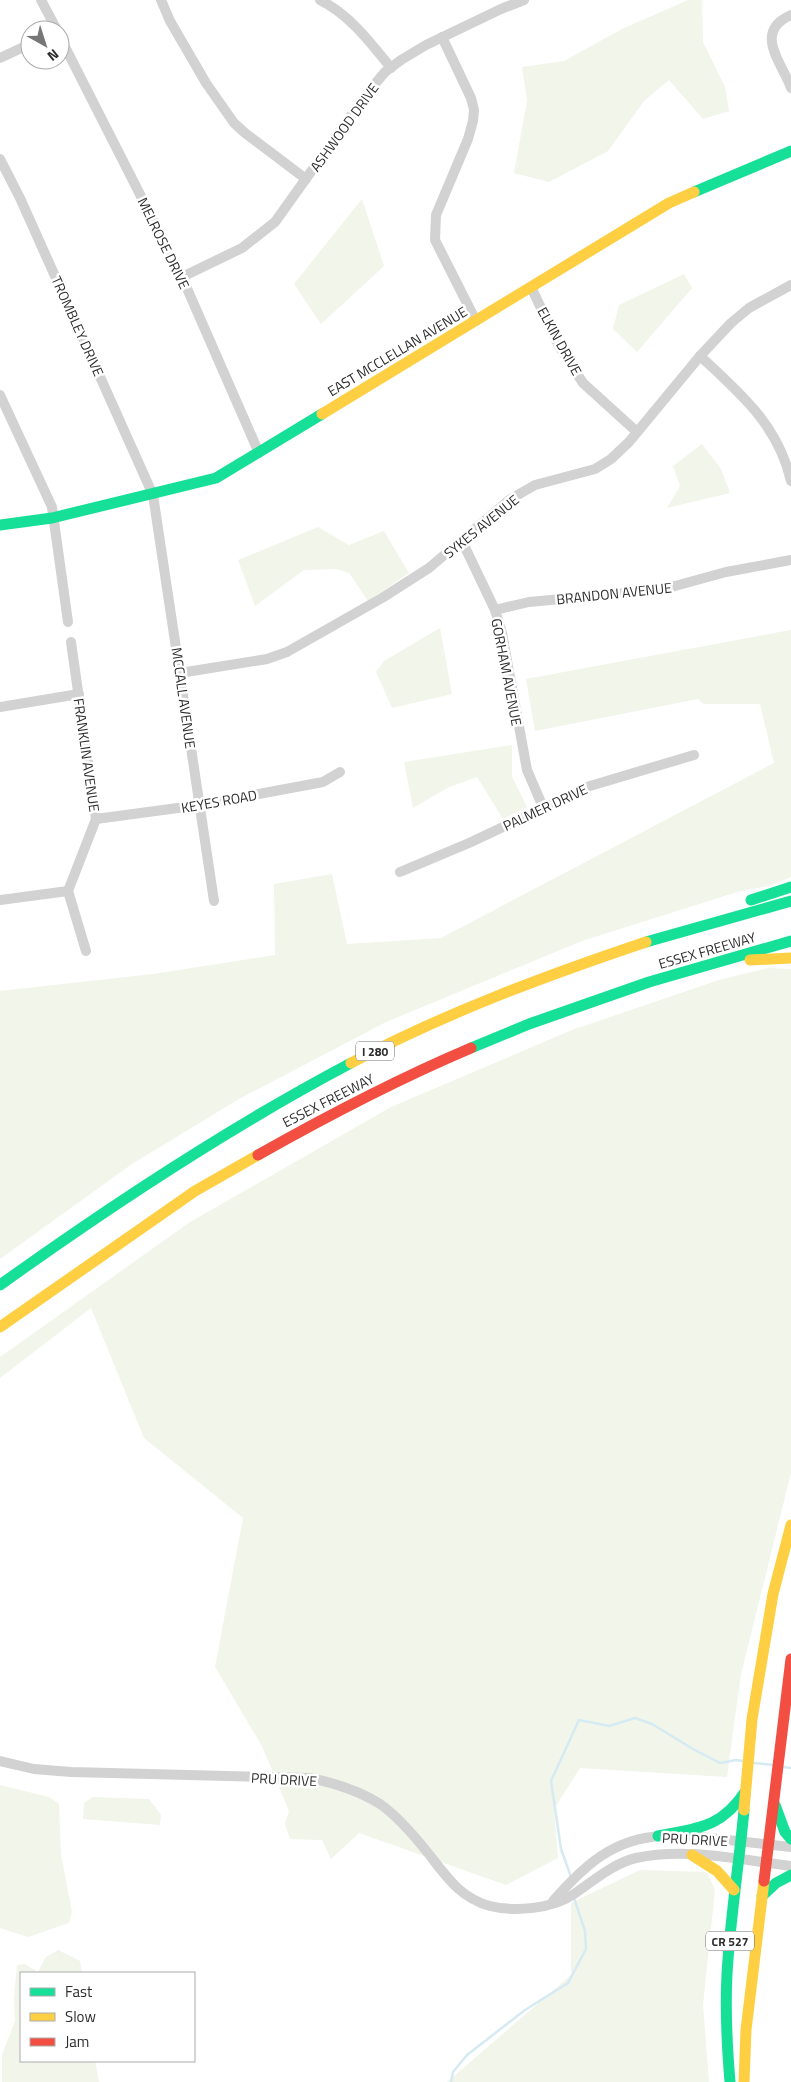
<svg xmlns="http://www.w3.org/2000/svg" width="791" height="2082" viewBox="0 0 791 2082" font-family="'Titillium Web',sans-serif">
  <style>
    .green { fill: #f1f5ea }
    .lines { fill: none; stroke-linecap: round; stroke-linejoin: round }
    .stream { stroke: #d6eaf3; stroke-width: 2.5 }
    .street { stroke: #d2d2d2; stroke-width: 10 }
    .fast { stroke: #16e098; stroke-width: 11 }
    .slow { stroke: #ffcf43; stroke-width: 11 }
    .jam { stroke: #f24e42; stroke-width: 11 }
    .labels { text-anchor: middle; dominant-baseline: central; stroke-width: 5; stroke-linejoin: round; paint-order: stroke }
    .shield { fill: #fff; stroke: #6c6c6c; stroke-width: 1 }
    .shield-label { font-size: 12px; font-weight: bold; fill: #2d2d2d }
    .street-label { font-size: 14px; fill: #2d2d2d; stroke: #fff }
  </style>
  <rect width="100%" height="100%" fill="#fff"/>
  <g class="green">
    <polygon points="688,0 702,0 703,42 725,87 729,111 703,119 669,80 644,101 608,151 549,182 514,173 527,101 522,67 564,61 622,29"/>
    <polygon points="362,199 384,266 321,324 294,284"/>
    <polygon points="684,274 692,288 637,352 613,329 619,305"/>
    <polygon points="702,444 721,469 730,493 667,508 680,486 673,466"/>
    <polygon points="318,527 349,545 384,531 409,573 368,601 349,573 336,569 304,570 255,606 238,560"/>
    <polygon points="440,628 452,694 392,708 376,672 384,661"/>
    <polygon points="791,630 791,877 768,886 737,892 582,941 386,1022 239,1099 132,1164 0,1259 0,991 153,974 275,955 274,884 332,874 347,944 441,938 774,763 760,704 704,704 698,699 535,731 526,679"/>
    <polygon points="512,745 512,777 527,807 503,819 477,777 447,788 413,808 404,762"/>
    <polygon points="768,968 791,969 791,1473 741,1674 727,1777 580,1768 554,1809 558,1858 506,1885 359,1833 331,1859 322,1840 290,1839 285,1824 289,1811 262,1746 215,1667 243,1518 144,1438 91,1308 0,1378 0,1357 190,1222 391,1107 572,1030 719,980"/>
    <polygon points="0,1785 49,1797 59,1804 61,1854 72,1912 69,1923 28,1937 0,1928"/>
    <polygon points="93,1797 149,1799 161,1815 160,1825 83,1819 84,1803"/>
    <polygon points="640,1870 707,1872 715,1890 703,2005 709,2082 447,2082 571,1975 571,1903"/>
    <polygon points="58,1950 80,1961 82,1973 21,1973 21,2061 95,2061 99,2082 2,2082 2,2055 15,2021 14,1998 17,1965 25,1964 38,1972 46,1957"/>
  </g>
  <g class="lines">
    <g class="stream">
      <polyline points="754,1763 774,1765"/>
      <polyline points="784,1767 791,1768"/>
      <polyline points="571,1877 561,1849 551,1781 579,1720 609,1726 635,1718 652,1724 693,1749 720,1763 736,1760 744,1761"/>
      <polyline points="451,2082 453,2072 467,2055 525,2010 568,1983 586,1949 585,1931 574,1898"/>
    </g>
    <g class="street">
      <polyline points="41,0 57,30"/>
      <polyline points="161,0 170,21 206,83 234,123 245,133 306,179"/>
      <path d="M320,0C350,15 370,42 391,68"/>
      <path d="M791,15C752,32 783,64 791,88"/>
      <polyline points="60,37 182,277 259,453"/>
      <polyline points="442,37 471,98 474,110 473,121 468,139 436,215 435,240 476,321"/>
      <polyline points="0,58 30,44"/>
      <polyline points="0,159 20,198 153,495 214,901"/>
      <polyline points="182,277 242,248 275,222 365,96 385,72 401,60 426,45 501,9 524,0"/>
      <polyline points="531,287 559,346 583,383 637,432"/>
      <path d="M700,356C741,394 778,425 791,481"/>
      <polyline points="0,395 52,507 68,622"/>
      <polyline points="462,541 495,610 502,633 527,770 543,807"/>
      <polyline points="495,610 529,602 648,591 675,586 726,572 791,560"/>
      <polyline points="71,642 96,819 68,891 86,951"/>
      <polyline points="180,673 267,659 287,652 382,598 429,568 509,500 535,485 595,469 611,459 629,442 700,356 731,323 749,308 791,285"/>
      <polyline points="0,707 79,694"/>
      <polyline points="96,819 200,805 323,782 340,772"/>
      <polyline points="400,872 469,843 590,786 694,755"/>
      <polyline points="0,900 68,891"/>
      <path d="M0,1761L34,1769L71,1772L310,1778C335,1783 358,1790 380,1804C396,1815 416,1838 428,1853C446,1876 460,1898 490,1906C514,1912 553,1909 574,1894C593,1881 614,1863 636,1858C687,1847 741,1860 791,1866"/>
      <polyline points="683,1835 791,1847"/>
      <path d="M553,1901C584,1866 613,1838 663,1836"/>
    </g>
    <g class="fast">
      <polyline points="694,192 791,151"/>
      <polyline points="0,525 52,518 216,478 322,414"/>
      <polyline points="751,900 791,887"/>
      <polyline points="646,942 791,901"/>
      <polyline points="471,1048 529,1024 649,982 791,941"/>
      <path d="M0,1285C113,1204 228,1128 351,1063"/>
      <polyline points="775,1805 785,1832 791,1839"/>
      <path d="M658,1836C698,1828 721,1828 745,1792"/>
      <polyline points="762,1896 776,1883 791,1875"/>
      <path d="M730,2082C727,2046 725,2011 727,1974C730,1919 739,1865 744,1810"/>
    </g>
    <g class="slow">
      <polyline points="322,414 669,203 694,192"/>
      <polyline points="750,960 791,958"/>
      <path d="M351,1063C445,1013 545,976 646,942"/>
      <polyline points="0,1327 195,1191 258,1155"/>
      <polyline points="744,1810 752,1719 773,1594 791,1525"/>
      <polyline points="692,1855 717,1871 734,1890"/>
      <polyline points="744,2082 746,2030 764,1881"/>
    </g>
    <g class="jam">
      <path d="M258,1155C327,1116 398,1079 471,1048"/>
      <polyline points="764,1881 791,1659"/>
    </g>
  </g>
  <g class="labels">
    <g class="shield">
      <rect x="356" y="1041.5" width="38" height="19" rx="4"/>
      <rect x="706" y="1931.5" width="48" height="19" rx="4"/>
    </g>
    <g class="shield-label">
      <text x="375" y="1051">I 280</text>
      <text x="730" y="1941">CR 527</text>
    </g>
    <g class="street-label">
      <text transform="translate(344 127) rotate(-54)">ASHWOOD DRIVE</text>
      <text transform="translate(164 243) rotate(64)">MELROSE DRIVE</text>
      <text transform="translate(78 326) rotate(66)">TROMBLEY DRIVE</text>
      <text transform="translate(560 341) rotate(61)">ELKIN DRIVE</text>
      <text transform="translate(397 351) rotate(-31)">EAST MCCLELLAN AVENUE</text>
      <text transform="translate(481 526) rotate(-39)">SYKES AVENUE</text>
      <text transform="translate(614 593) rotate(-6)">BRANDON AVENUE</text>
      <text transform="translate(507 672) rotate(79)">GORHAM AVENUE</text>
      <text transform="translate(184 698) rotate(82)">MCCALL AVENUE</text>
      <text transform="translate(87 755) rotate(82)">FRANKLIN AVENUE</text>
      <text transform="translate(219 801) rotate(-10)">KEYES ROAD</text>
      <text transform="translate(545 807) rotate(-25)">PALMER DRIVE</text>
      <text transform="translate(707 950) rotate(-16)">ESSEX FREEWAY</text>
      <text transform="translate(328 1100) rotate(-27)">ESSEX FREEWAY</text>
      <text transform="translate(284 1779) rotate(3)">PRU DRIVE</text>
      <text transform="translate(695 1839) rotate(3)">PRU DRIVE</text>
    </g>
  </g>
  <rect x="20" y="1972" width="175" height="90" fill="#ffffff" stroke="#ababab"/>
  <rect x="30" y="1988" width="25" height="8" fill="#16e098" stroke="#ababab"/>
  <text x="65" y="1997" font-size="15" fill="#2d2d2d">Fast</text>
  <rect x="30" y="2013" width="25" height="8" fill="#ffcf43" stroke="#ababab"/>
  <text x="65" y="2022" font-size="15" fill="#2d2d2d">Slow</text>
  <rect x="30" y="2038" width="25" height="8" fill="#f24e42" stroke="#ababab"/>
  <text x="65" y="2047" font-size="15" fill="#2d2d2d">Jam</text>
  <g transform="translate(45 45) rotate(141)"><circle r="24" fill="#ffffff" stroke="#ababab"/>
  <path d="M0-4L9 19L0 12L-9 19Z" fill="#767676"/>
  <text y="-8" font-size="14" font-weight="bold" text-anchor="middle" fill="#2d2d2d">N</text>
  </g>
</svg>
